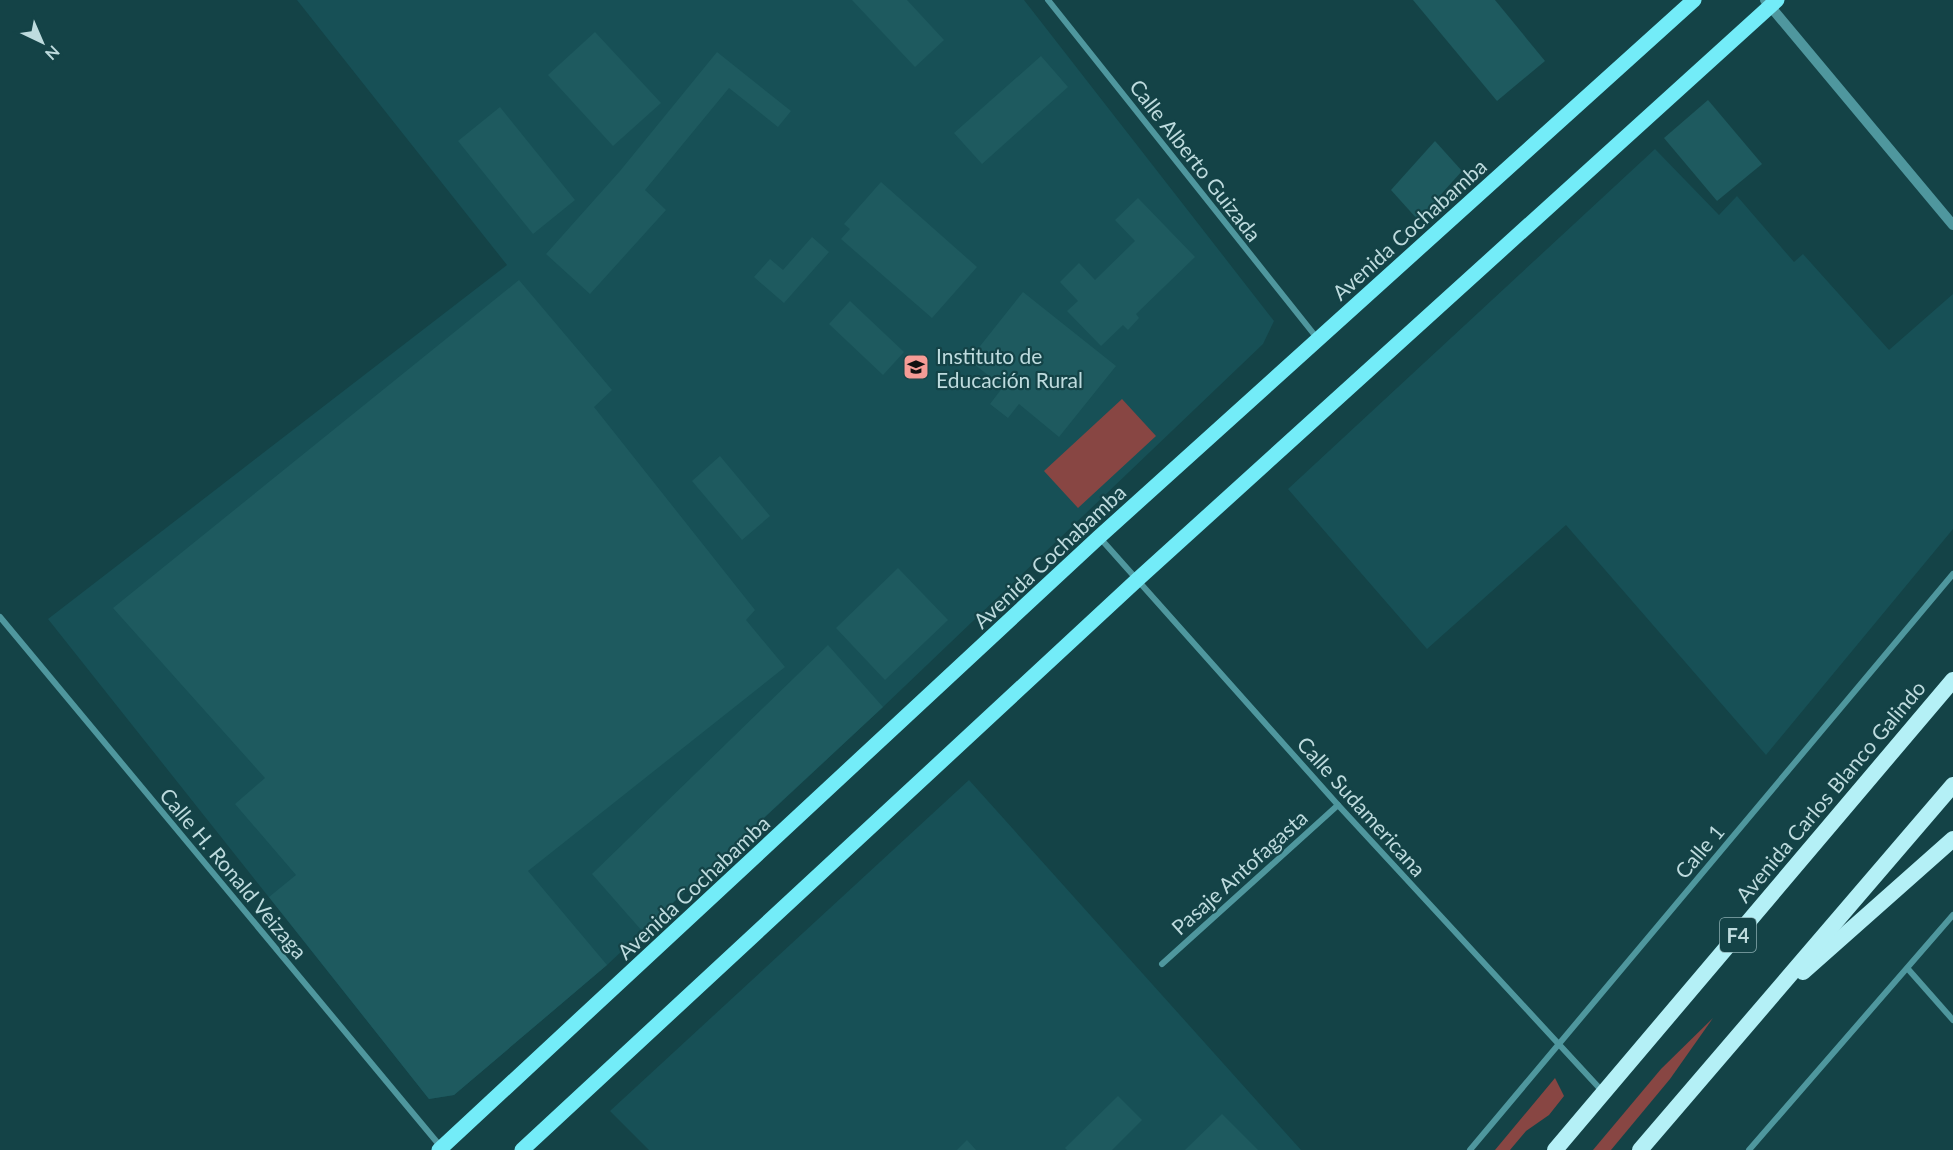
<svg xmlns="http://www.w3.org/2000/svg" width="1953" height="1150" viewBox="0 0 1953 1150" font-family="Lato,sans-serif">
  <style>
    .built { fill: #175056 }
    .green { fill: #884643 }
    .building { fill: #1e5a5f }
    .lines { fill: none; stroke-linecap: round; stroke-linejoin: round }
    .minor { stroke: #4f979e; stroke-width: 6 }
    .tertiary { stroke: #4f979e; stroke-width: 10 }
    .primary { stroke: #73ecf8; stroke-width: 15 }
    .trunk { stroke: #b4f0f6; stroke-width: 16 }
    .labels { text-anchor: middle; dominant-baseline: central; stroke-width: 4.5; stroke-linejoin: round; paint-order: stroke }
    .shield { fill: #144347; stroke: #8badb1; stroke-width: 1.5 }
    .shield-label { font-size: 20px; font-weight: bold; fill: #bedbde }
    .street-label { font-size: 21px; fill: #bedbde; stroke: #144347 }
    .poi-label { font-size: 21px; fill: #bedbde; stroke: #144347; text-anchor: start }
  </style>
  <rect width="100%" height="100%" fill="#144347"/>
  <g class="built">
    <polygon points="297,0 1024,0 1274,321 1263,344 883,707 607,965 454,1095 429,1099 48,619 507,265"/>
    <polygon points="1655,149 1719,215 1737,196 1794,262 1803,254 1889,350 1953,294 1953,529 1766,755 1566,525 1427,649 1288,489"/>
    <polygon points="969,780 1301,1150 649,1150 610,1111"/>
  </g>
  <g class="green">
    <polygon points="1122,399 1156,436 1078,508 1044,471"/>
    <polygon points="1713,1018 1670,1079 1611,1150 1593,1150 1661,1069"/>
    <polygon points="1555,1078 1564,1096 1549,1115 1526,1131 1510,1150 1495,1150"/>
  </g>
  <g class="building">
    <polygon points="852,0 907,0 944,40 915,67"/>
    <polygon points="1413,0 1495,0 1545,61 1497,101"/>
    <polygon points="595,32 661,103 613,146 548,75"/>
    <polygon points="717,52 791,111 778,127 729,88 645,190 666,210 590,294 546,254 620,171"/>
    <polygon points="1041,56 1068,87 982,164 954,133"/>
    <polygon points="1708,100 1762,164 1717,201 1664,138"/>
    <polygon points="500,107 575,200 533,234 458,141"/>
    <polygon points="1435,141 1462,171 1418,220 1391,190"/>
    <polygon points="881,182 977,267 932,318 841,239 850,229 844,224"/>
    <polygon points="1138,198 1195,257 1136,314 1139,318 1128,330 1123,325 1101,346 1067,311 1078,301 1060,282 1079,263 1095,280 1135,241 1115,220"/>
    <polygon points="812,237 829,252 784,303 754,277 770,259 783,270"/>
    <polygon points="519,280 612,390 594,407 755,610 746,620 785,667 528,871 607,965 454,1095 429,1099 269,897 296,875 235,804 265,778 113,608"/>
    <polygon points="1023,292 1116,366 1059,437 1019,404 1008,418 990,404 1003,387 969,360"/>
    <polygon points="850,301 904,352 883,375 829,324"/>
    <polygon points="720,456 770,516 742,540 692,481"/>
    <polygon points="898,568 948,620 885,680 836,628"/>
    <polygon points="828,645 883,707 642,931 592,874"/>
    <polygon points="1118,1096 1142,1120 1112,1150 1067,1150 1065,1148"/>
    <polygon points="1222,1114 1258,1150 1185,1150"/>
    <polygon points="967,1140 976,1150 957,1150"/>
  </g>
  <g class="lines">
    <g class="minor">
      <polyline points="1048,0 1317,338"/>
      <polyline points="1100,538 1338,805 1603,1092"/>
      <polyline points="0,617 441,1147"/>
      <polyline points="1162,964 1338,805"/>
      <polyline points="1908,969 1953,1020"/>
      <polyline points="1470,1150 1953,574"/>
      <polyline points="1749,1150 1953,915"/>
    </g>
    <polyline class="tertiary" points="1765,0 1953,225"/>
    <g class="primary">
      <polyline points="439,1150 1099,537 1694,0"/>
      <polyline points="522,1150 1137,580 1777,0"/>
    </g>
    <g class="trunk">
      <polyline points="1803,972 1953,839"/>
      <polyline points="1555,1150 1953,680"/>
      <polyline points="1640,1150 1953,785"/>
    </g>
  </g>
  <defs>
    <g id="university-square" transform="scale(1.35)"><rect x="-9" y="-9" width="18" height="18" rx="4" fill="#f59c96" stroke="#144347"/><path d="M0-5L7-2L0 1L-7-2ZM-4 1L0 2.5L4 1V4Q0 6-4 4Z" fill="#111"/></g>
  </defs>
  <g fill-rule="evenodd">
    <use href="#university-square" x="916" y="367"/>
  </g>
  <g class="labels">
    <rect class="shield" x="1720" y="918" width="36" height="34" rx="4.5"/>
    <g class="shield-label">
      <text x="1738" y="935">F4</text>
    </g>
    <g class="street-label">
      <text transform="translate(1196 160) rotate(52)">Calle Alberto Guizada</text>
      <text transform="translate(1409 229) rotate(-42)">Avenida Cochabamba</text>
      <text transform="translate(1049 556) rotate(-43)">Avenida Cochabamba</text>
      <text transform="translate(1830 791) rotate(-50)">Avenida Carlos Blanco Galindo</text>
      <text transform="translate(1362 806) rotate(48)">Calle Sudamericana</text>
      <text transform="translate(1699 851) rotate(-50)">Calle 1</text>
      <text transform="translate(1239 872) rotate(-42)">Pasaje Antofagasta</text>
      <text transform="translate(234 873) rotate(50)">Calle H. Ronald Veizaga</text>
      <text transform="translate(693 887) rotate(-43)">Avenida Cochabamba</text>
    </g>
    <g class="poi-label">
      <text x="936" y="355">Instituto de<tspan x="936" dy="24">Educación Rural</tspan></text>
    </g>
  </g>
  <g transform="translate(42 42) rotate(136)" stroke="#144347" stroke-width="4.5" paint-order="stroke">
  <path d="M0-4.5L10 22L0 15L-10 22Z" fill="#bedbde"/>
  <text y="-9" font-size="16" font-weight="bold" text-anchor="middle" fill="#bedbde">N</text>
  </g>
</svg>
